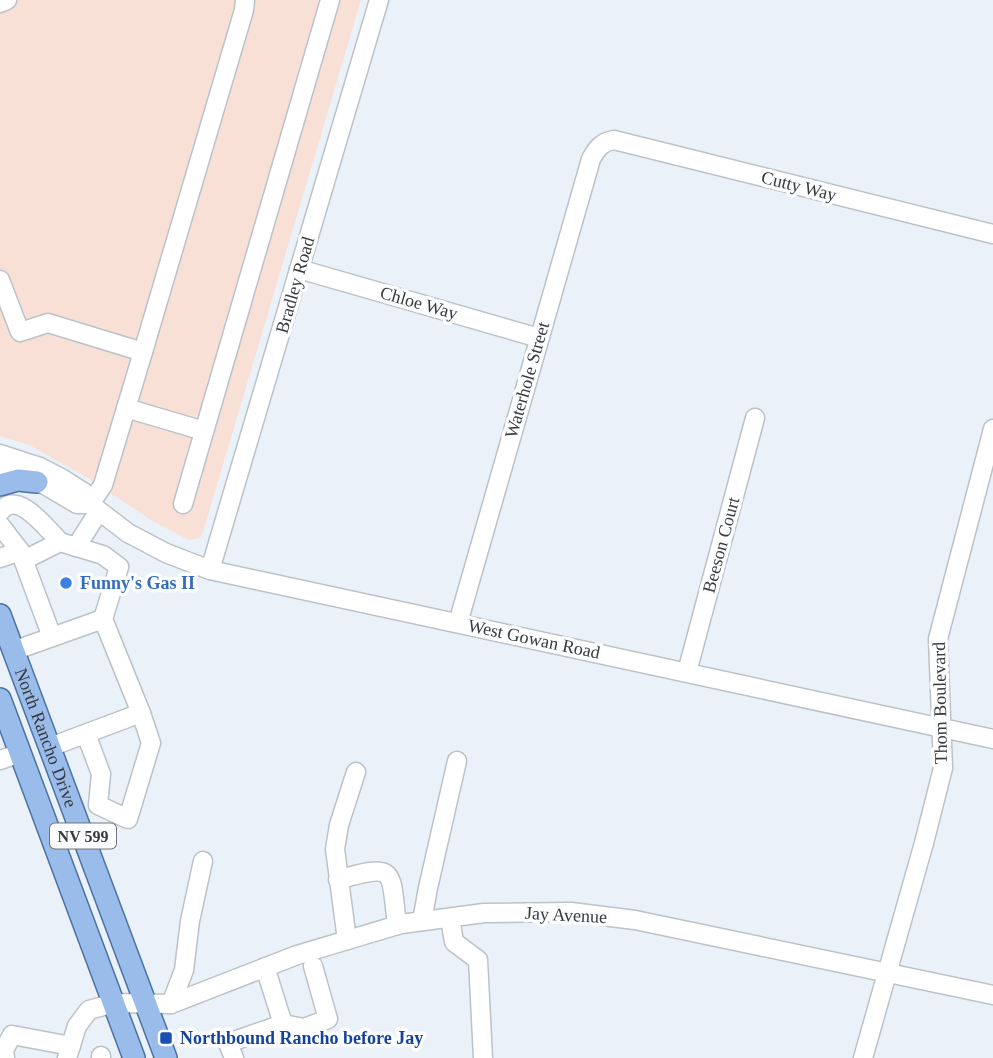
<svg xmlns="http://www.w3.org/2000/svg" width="993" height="1058" viewBox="0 0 993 1058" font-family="'Times New Roman',serif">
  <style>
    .commercial { fill: #f8e0d6 }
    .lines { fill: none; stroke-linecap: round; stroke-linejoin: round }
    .minor-casing { stroke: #bbc2c8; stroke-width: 21 }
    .major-casing { stroke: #4c72a4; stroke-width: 24 }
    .minor { stroke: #fff; stroke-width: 18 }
    .major { stroke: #9abcea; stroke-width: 21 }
    .shop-dot { fill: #3f7fe0; stroke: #fcfdff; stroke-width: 2.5 }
    .transit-dot { fill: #1a4fb4; stroke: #fcfdff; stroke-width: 2.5 }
    .labels { text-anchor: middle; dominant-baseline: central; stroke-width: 7; stroke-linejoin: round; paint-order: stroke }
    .shield { fill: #fcfdff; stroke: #737477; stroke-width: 2 }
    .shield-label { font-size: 16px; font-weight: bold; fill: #383a3d }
    .street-label { font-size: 18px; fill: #383a3d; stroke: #fcfdff }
    .shop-label { font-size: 18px; font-weight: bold; fill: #366cbe; stroke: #fcfdff; text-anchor: start }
    .transit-label { font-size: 18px; font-weight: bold; fill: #164399; stroke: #fcfdff; text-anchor: start }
  </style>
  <rect width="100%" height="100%" fill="#eaf1f8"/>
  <polygon class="commercial" points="0,0 361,0 203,532 199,538 189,540 154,522 83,475 29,445 0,436"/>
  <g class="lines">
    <g class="minor-casing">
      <g id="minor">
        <polyline points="0,3 7,0"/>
        <polyline points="299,269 539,338"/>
        <polyline points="0,280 20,332 48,323 143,352 103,485 90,504"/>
        <polyline points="143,352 244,10 245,0"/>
        <polyline points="126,408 204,431"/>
        <polyline points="0,454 40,467 63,479 85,493 90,504 128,533 166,553 210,570 993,739"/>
        <polyline points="0,471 45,485 77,504 90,504"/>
        <polyline points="183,504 330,0"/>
        <path d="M0,512C17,488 47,529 60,542"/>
        <polyline points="0,525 20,551"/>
        <polyline points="76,547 99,511"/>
        <polyline points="0,558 20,551 52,637"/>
        <polyline points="24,560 60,542 103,555 119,567 103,619"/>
        <polyline points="210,570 379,0"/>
        <path d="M458,623L591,159C597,148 602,142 614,140L993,234"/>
        <polyline points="13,651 103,619 141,713"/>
        <polyline points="687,672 755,418"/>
        <polyline points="50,747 141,713 151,743 128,819 98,805 101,774 86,734"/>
        <polyline points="0,760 20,753"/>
        <path d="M338,880C398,862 390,870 397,925"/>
        <polyline points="450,918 454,942 478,960 483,1058"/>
        <polyline points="422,921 428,888 457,761"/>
        <polyline points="347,940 335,849 339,825 356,772"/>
        <polyline points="265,967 283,1024"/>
        <polyline points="171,1004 184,970 190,921 203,861"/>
        <polyline points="101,1056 101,1058"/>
        <polyline points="5,1058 4,1050 12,1035 71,1046"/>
        <polyline points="67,1058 77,1026 89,1010 114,1003 171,1004 297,955 401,924 484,913 571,912 635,920 993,995"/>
        <polyline points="234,1058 228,1043 283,1024 304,1028 328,1019 313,966"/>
        <polyline points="863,1058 924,843 943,768 938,639 993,429"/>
      </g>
    </g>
    <g class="major-casing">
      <g id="major">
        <polyline points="0,485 18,480 37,482"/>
        <path id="s1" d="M0,615L166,1058"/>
        <polyline points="0,699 134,1058"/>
      </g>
    </g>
    <use href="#minor" class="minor"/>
    <use href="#major" class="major"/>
  </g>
  <circle class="shop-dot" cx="66" cy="583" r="7"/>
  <rect class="transit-dot" x="159" y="1031" width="14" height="14" rx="3.5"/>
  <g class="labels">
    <rect class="shield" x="50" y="823.5" width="66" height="25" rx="5"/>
    <g class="shield-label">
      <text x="83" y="836">NV 599</text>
    </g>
    <g class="street-label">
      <text transform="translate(799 186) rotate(14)">Cutty Way</text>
      <text transform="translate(295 285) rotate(-74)">Bradley Road</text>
      <text transform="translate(419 303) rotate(16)">Chloe Way</text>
      <text transform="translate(527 380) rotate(-74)">Waterhole Street</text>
      <text transform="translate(721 545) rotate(-75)">Beeson Court</text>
      <text transform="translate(534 639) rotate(12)">West Gowan Road</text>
      <text transform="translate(940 703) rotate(-91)">Thom Boulevard</text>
      <text stroke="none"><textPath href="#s1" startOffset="131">North Rancho Drive</textPath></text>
      <text transform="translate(566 915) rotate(3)">Jay Avenue</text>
    </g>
    <g class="shop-label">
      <text x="80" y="583">Funny's Gas II</text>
    </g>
    <g class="transit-label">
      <text x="180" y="1038">Northbound Rancho before Jay</text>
    </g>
  </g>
</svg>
